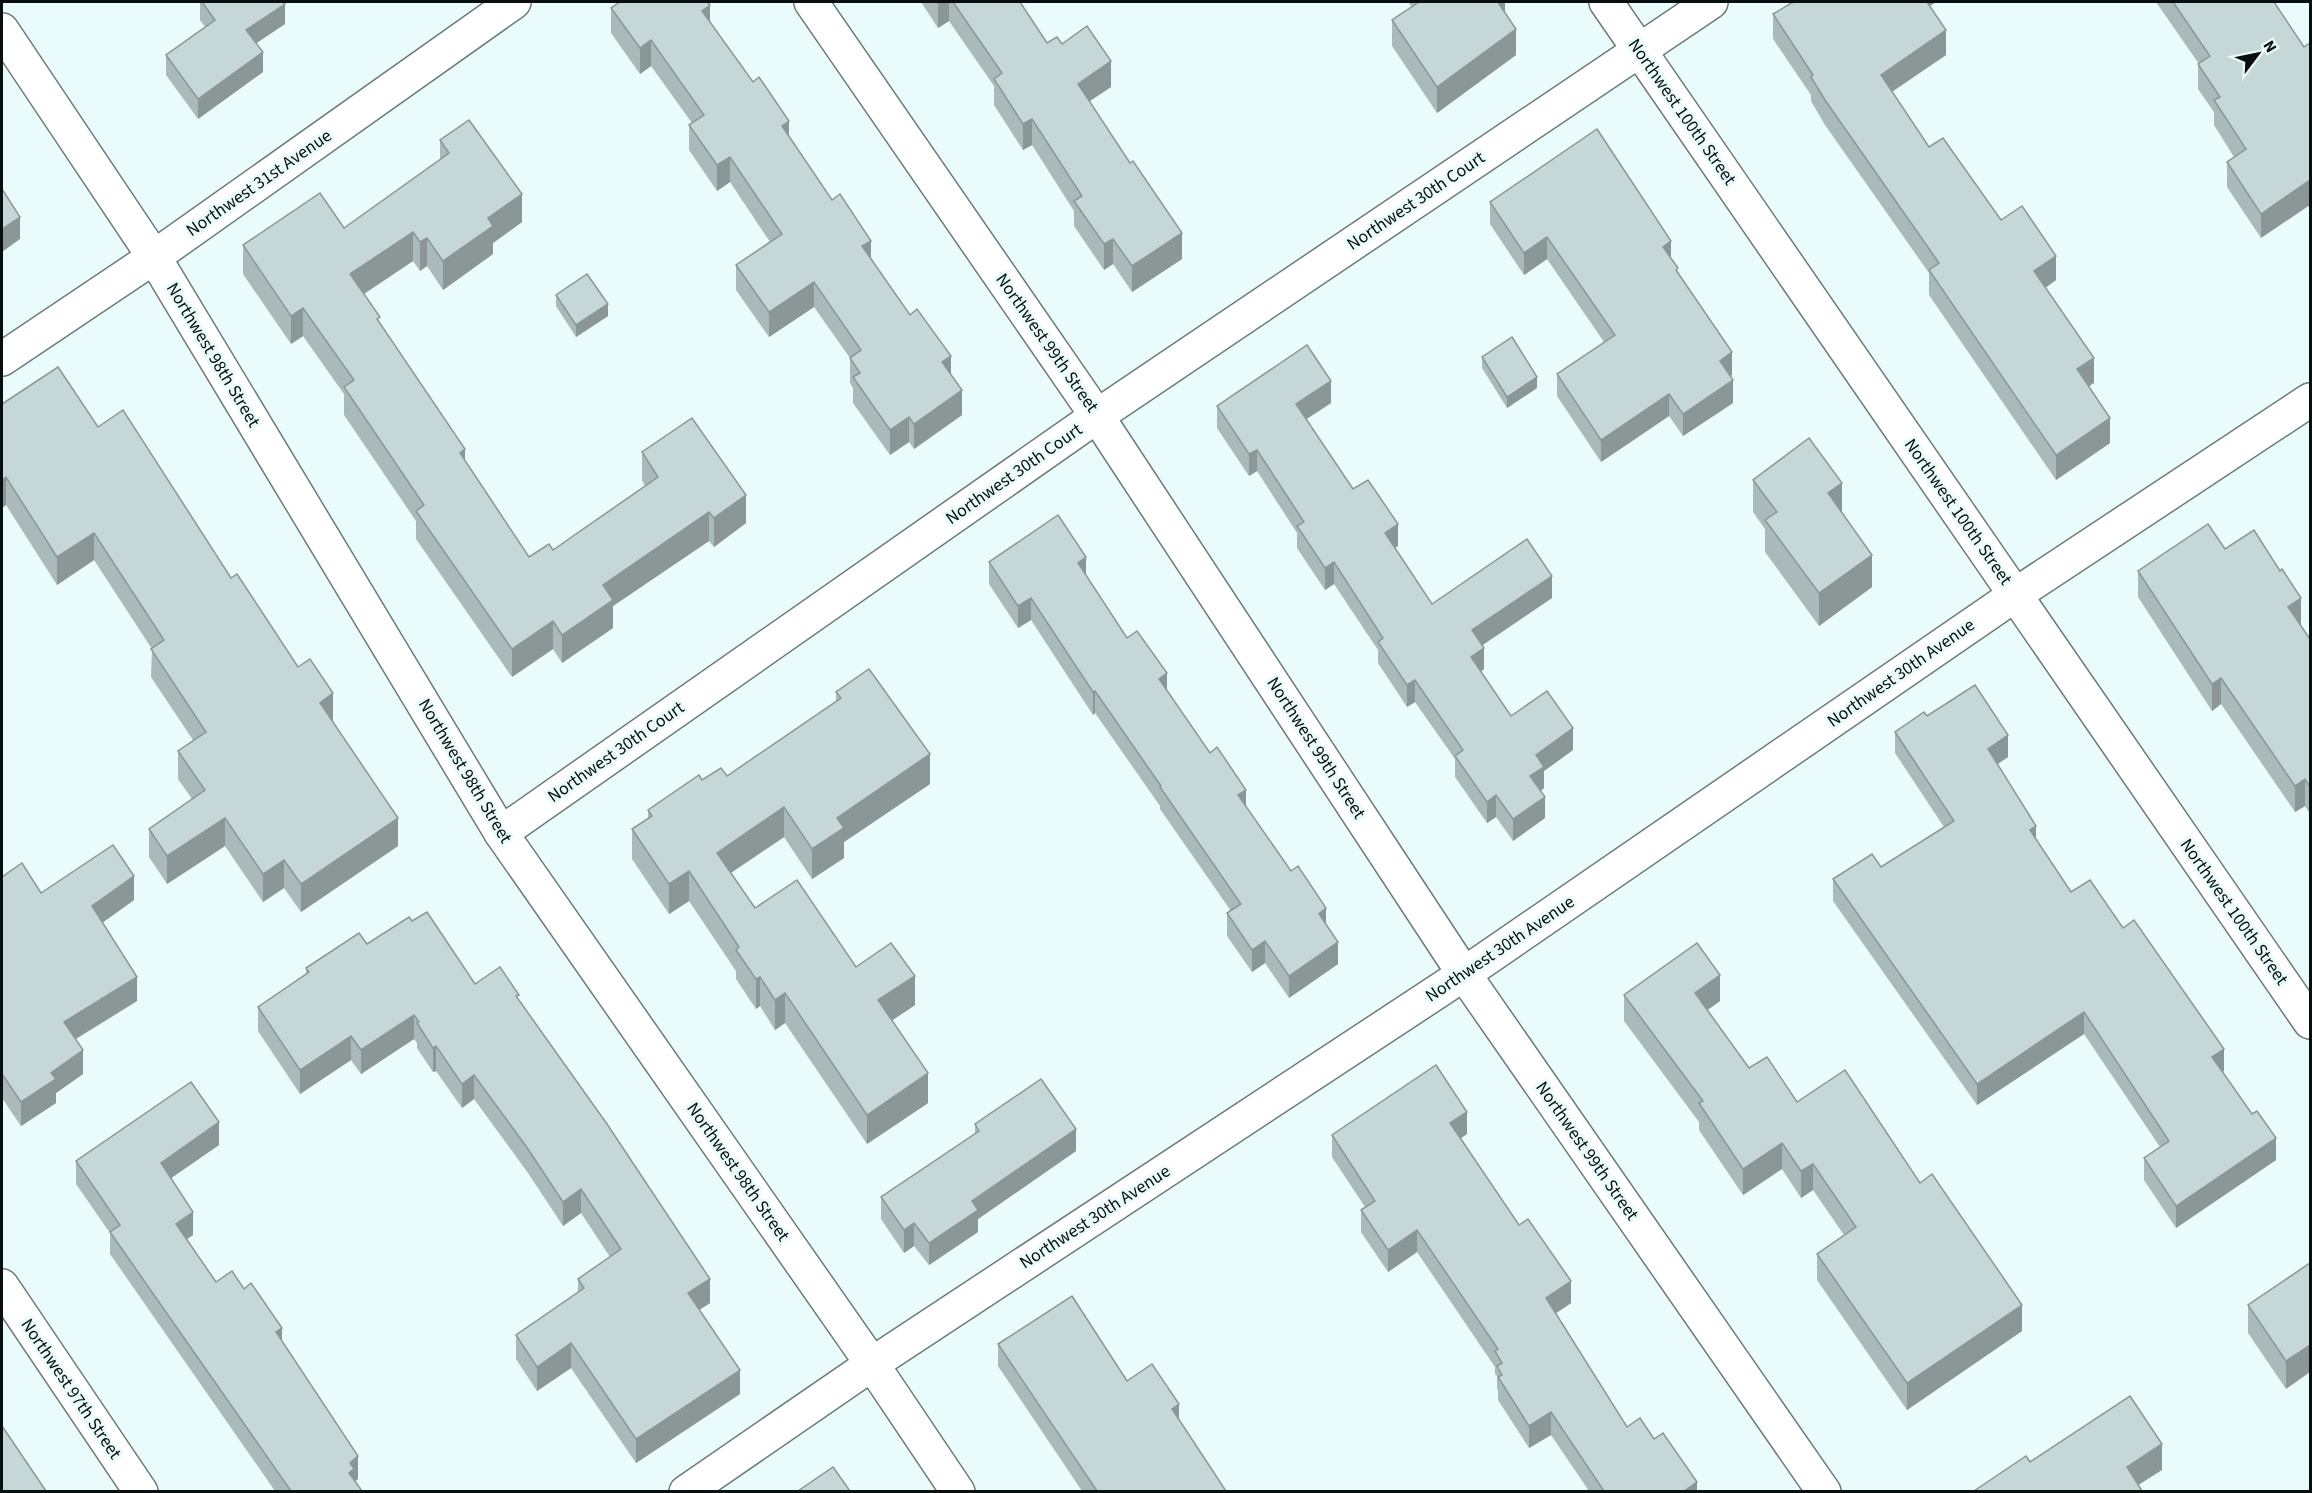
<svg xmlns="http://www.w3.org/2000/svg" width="2312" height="1493" viewBox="0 0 2312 1493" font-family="'Source Sans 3',sans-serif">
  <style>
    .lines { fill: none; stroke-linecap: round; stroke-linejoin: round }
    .street-casing { stroke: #6b7b7b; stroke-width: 36 }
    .street { stroke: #fff; stroke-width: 33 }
    .wall { fill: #aab9b9 }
    .shaded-wall { fill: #8b9696 }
    .building { fill: #c6d7d7; stroke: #8b9696; stroke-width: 1.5 }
    .labels { text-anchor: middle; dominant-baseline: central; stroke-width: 6; stroke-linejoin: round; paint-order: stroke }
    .street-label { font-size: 18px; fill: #090f0f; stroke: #eafbfb }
  </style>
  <rect width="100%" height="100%" fill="#eafbfb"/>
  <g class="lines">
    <g class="street-casing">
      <g id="street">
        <polyline points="811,2 1097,416 1464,974 1824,1492"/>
        <polyline points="1606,2 2310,1022"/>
        <polyline points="2,30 154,257 501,833 872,1364 958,1492"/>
        <polyline points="2,359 154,257 514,2"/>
        <polyline points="501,833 1097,416 1711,2"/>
        <polyline points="2,1286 141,1492"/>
        <polyline points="686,1492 872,1364 1464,974 2015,595 2310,400"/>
      </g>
    </g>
    <use href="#street" class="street"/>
  </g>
  <g class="wall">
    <polygon points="200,2 283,2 285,24 256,43 263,72 198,119 166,75 166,55 205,27 200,20"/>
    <polygon points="921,2 1020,2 1047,43 1062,44 1111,87 1089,101 1182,259 1132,292 1113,264 1104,270 1074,226 1074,211 1032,145 1023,150 994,105 994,86 949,21 938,28"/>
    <polygon points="1408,2 1505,2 1505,14 1516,55 1437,113 1392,46 1392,20 1412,7"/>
    <polygon points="1793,2 1936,2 1930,6 1946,55 1892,92 1929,147 2001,220 2056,280 2045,288 2094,383 2088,386 2110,443 2056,480 1929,295 1929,273 1825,125 1811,101 1811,95 1773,39 1773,14"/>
    <polygon points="2156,2 2274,2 2261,238 2227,187 2227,162 2234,157 2214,125 2214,112 2198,89 2198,64 2199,64"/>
    <polygon points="611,8 710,22 789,137 871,258 951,374 962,415 914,449 909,442 890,455 853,403 853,388 850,383 850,358 814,307 769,337 736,290 736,265 770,242 730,182 717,191 689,150 689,125 692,123 651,66 640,74 611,33"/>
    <polygon points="440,140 522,222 493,243 493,254 443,290 427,266 420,271 413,261 364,294 380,324 465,461 529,557 553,550 645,486 642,480 642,452 746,523 714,547 709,541 613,606 613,628 562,663 553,649 512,677 416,539 416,521 344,415 344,394 303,336 291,344 243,274 243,245 344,228 440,160"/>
    <polygon points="1490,202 1671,259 1732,375 1730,376 1733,403 1683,436 1669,416 1601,462 1557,396 1557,374 1604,342 1547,259 1524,275 1490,224"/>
    <polygon points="556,295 608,316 576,337 556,306"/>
    <polygon points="1482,357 1537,388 1507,408 1482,368"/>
    <polygon points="1331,403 1306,419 1353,489 1398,546 1395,548 1432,604 1552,598 1483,645 1484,669 1481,672 1511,716 1573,750 1544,771 1544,788 1541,791 1545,818 1513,841 1496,817 1487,823 1455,777 1455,759 1415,702 1407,707 1378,663 1378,650 1334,584 1325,590 1297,548 1297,533 1257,471 1249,476 1217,428 1217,406"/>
    <polygon points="2,404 98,427 231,578 333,721 333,722 398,846 301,912 284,888 263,902 225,846 167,884 149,857 149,829 192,799 178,779 178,751 193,740 151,677 152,649 94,560 57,585 6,505 2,508"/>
    <polygon points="1753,480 1842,512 1872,587 1819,626 1765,552 1765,529 1753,512"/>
    <polygon points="989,562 1086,576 1127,638 1167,690 1326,925 1338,964 1289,998 1265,963 1252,972 1227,936 1227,913 1231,911 1160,809 1160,806 1095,713 1093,715 1031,620 1018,628 989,584"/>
    <polygon points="2138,571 2301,625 2310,639 2310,814 2305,806 2295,812 2221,704 2212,711 2138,597"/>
    <polygon points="836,692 930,784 844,842 844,858 812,879 784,837 731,873 755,908 856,967 915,1005 892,1020 928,1103 867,1144 785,1023 775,1030 760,1006 756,1009 736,979 736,971 689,901 669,914 632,859 632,829 648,819 648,810 702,780 727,776 836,701"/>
    <polygon points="1927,716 2008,757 1998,764 2036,839 2071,892 2123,928 2224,1071 2222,1072 2276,1160 2176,1228 2144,1180 2144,1158 2160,1147 2084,1034 1977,1105 1833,901 1833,879 1881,867 1944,827 1895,753 1895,732"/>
    <polygon points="2,877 41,893 134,900 102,923 137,1001 76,1039 83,1074 56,1093 56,1103 21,1126 2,1098"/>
    <polygon points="412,921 475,984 519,1000 710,1303 699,1310 740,1394 636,1463 571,1368 537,1391 516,1359 516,1335 578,1293 578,1279 610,1257 581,1213 563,1226 528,1173 474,1099 462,1108 436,1071 433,1072 417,1048 417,1043 414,1039 361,1074 351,1060 300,1094 258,1031 258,1007 306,974 306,968 367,944"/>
    <polygon points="1624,995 1720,1001 1707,1010 1749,1068 1797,1102 1920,1183 2022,1331 1907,1410 1817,1280 1817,1254 1844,1235 1813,1190 1801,1198 1782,1169 1743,1195 1699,1130 1699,1122 1624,1021"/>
    <polygon points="975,1124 1076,1151 978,1219 978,1232 929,1265 914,1246 904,1253 881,1219 881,1197 975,1134"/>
    <polygon points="1467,1134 1461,1138 1571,1303 1556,1313 1627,1427 1654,1439 1697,1491 1589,1491 1551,1435 1529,1448 1498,1400 1498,1391 1497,1388 1497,1376 1495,1374 1495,1367 1417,1252 1388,1272 1361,1232 1361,1210 1365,1207 1332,1157 1332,1135"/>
    <polygon points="219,1145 171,1178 193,1235 187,1239 216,1282 244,1289 282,1341 358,1479 355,1481 362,1491 275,1491 110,1254 110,1233 76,1184 76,1161"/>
    <polygon points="2310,1263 2286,1389 2248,1333 2248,1305"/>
    <polygon points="998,1344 1127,1381 1179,1421 1226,1491 1082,1491 998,1366"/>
  </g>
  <g class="shaded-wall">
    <polygon points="938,2 949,2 949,21 938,28"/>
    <polygon points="1503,2 1505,2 1505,25 1499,4"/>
    <polygon points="1918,2 1936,2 1918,13"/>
    <polygon points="285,4 285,24 246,50 246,30"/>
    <polygon points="710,5 710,31 702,11"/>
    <polygon points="1516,29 1516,55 1437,113 1437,87"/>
    <polygon points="1946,30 1946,55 1881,99 1881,75"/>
    <polygon points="651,40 651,66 640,74 640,48"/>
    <polygon points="263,52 263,72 198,119 198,99"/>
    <polygon points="1111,61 1111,87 1078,109 1078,84"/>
    <polygon points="1032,119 1032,145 1023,150 1023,124"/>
    <polygon points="789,121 789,147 782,126"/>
    <polygon points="730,157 730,182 717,191 717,165"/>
    <polygon points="2310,180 2310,205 2261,238 2261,214"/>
    <polygon points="522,194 522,222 493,243 493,254 443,290 443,261 488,218"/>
    <polygon points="20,217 20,239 2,252 2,229"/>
    <polygon points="413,232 413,261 350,303 350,274"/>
    <polygon points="1182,233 1182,259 1132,292 1132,266"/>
    <polygon points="1547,237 1547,259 1524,275 1524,253"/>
    <polygon points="427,238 427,266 420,271 420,242"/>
    <polygon points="1113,239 1113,264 1104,270 1104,244"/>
    <polygon points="871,241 871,266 862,246"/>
    <polygon points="1671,241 1671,263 1663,247"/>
    <polygon points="2056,256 2056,280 2034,296 2034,271"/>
    <polygon points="814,282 814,307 769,337 769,312"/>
    <polygon points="608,304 608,316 576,337 576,325"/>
    <polygon points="303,308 303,336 291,344 291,316"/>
    <polygon points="1732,352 1732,375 1720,383 1720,361"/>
    <polygon points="951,356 951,381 942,362"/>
    <polygon points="2094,358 2094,383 2077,394 2077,369"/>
    <polygon points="1537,377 1537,388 1507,408 1507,397"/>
    <polygon points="1733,380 1733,403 1683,436 1683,414"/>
    <polygon points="1331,381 1331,403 1296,426 1296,404"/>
    <polygon points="962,390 962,415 914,449 914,424"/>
    <polygon points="1669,394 1669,416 1601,462 1601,440"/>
    <polygon points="909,417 909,442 890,455 890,430"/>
    <polygon points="2110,418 2110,443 2056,480 2056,455"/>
    <polygon points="465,449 465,477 460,453"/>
    <polygon points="1257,450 1257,471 1249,476 1249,454"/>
    <polygon points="6,477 6,505 2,508 2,480"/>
    <polygon points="1842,483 1842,515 1828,493"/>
    <polygon points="746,495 746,523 714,547 714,518"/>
    <polygon points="709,512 709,541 613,606 613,628 562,663 562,635 603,585"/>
    <polygon points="1398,524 1398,546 1385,554 1385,533"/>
    <polygon points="94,533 94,560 57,585 57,557"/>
    <polygon points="1872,555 1872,587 1819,626 1819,593"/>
    <polygon points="1086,557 1086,579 1078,563"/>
    <polygon points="1334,562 1334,584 1325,590 1325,568"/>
    <polygon points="1552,576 1552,598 1472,652 1472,630"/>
    <polygon points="1031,598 1031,620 1018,628 1018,606"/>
    <polygon points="2301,598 2301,625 2288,607"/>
    <polygon points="553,621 553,649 512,677 512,649"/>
    <polygon points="1484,648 1484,669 1471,678 1471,657"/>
    <polygon points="1167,673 1167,696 1159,679"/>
    <polygon points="2221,678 2221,704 2212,711 2212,684"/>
    <polygon points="1415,680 1415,702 1407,707 1407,685"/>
    <polygon points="1095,691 1095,713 1093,715 1093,692"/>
    <polygon points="333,693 333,721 320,731 320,703"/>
    <polygon points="1573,728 1573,750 1544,771 1544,788 1530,798 1530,776 1536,755"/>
    <polygon points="2008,735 2008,757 1988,770 1988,749"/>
    <polygon points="930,754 930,784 844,842 844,858 812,879 812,849 837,818"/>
    <polygon points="2305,779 2305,806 2295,812 2295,786"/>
    <polygon points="1246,790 1246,812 1238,795"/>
    <polygon points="1496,795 1496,817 1487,823 1487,802"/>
    <polygon points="1545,797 1545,818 1513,841 1513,819"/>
    <polygon points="784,807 784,837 717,882 717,853"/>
    <polygon points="225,818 225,846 167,884 167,856"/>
    <polygon points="398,818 398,846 301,912 301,884"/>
    <polygon points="2036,826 2036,848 2030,830"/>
    <polygon points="284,860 284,888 263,902 263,874"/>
    <polygon points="689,871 689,901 669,914 669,884"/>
    <polygon points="134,876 134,900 92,930 92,906"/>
    <polygon points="1326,908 1326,931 1319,914"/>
    <polygon points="1265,941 1265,963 1252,972 1252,950"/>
    <polygon points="1338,942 1338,964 1289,998 1289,976"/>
    <polygon points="1720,975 1720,1001 1695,1019 1695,993"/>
    <polygon points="915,976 915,1005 878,1030 878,1000"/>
    <polygon points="137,977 137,1001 64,1046 64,1022"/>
    <polygon points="760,977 760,1006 756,1009 756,979"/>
    <polygon points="785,993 785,1023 775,1030 775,1000"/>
    <polygon points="2084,1012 2084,1034 1977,1105 1977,1084"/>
    <polygon points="414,1015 414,1039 361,1074 361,1050"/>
    <polygon points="351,1036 351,1060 300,1094 300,1070"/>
    <polygon points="436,1046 436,1071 433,1072 433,1048"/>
    <polygon points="2224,1049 2224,1071 2212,1079 2212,1057"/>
    <polygon points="83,1050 83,1074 56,1093 56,1103 21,1126 21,1102 51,1073"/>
    <polygon points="928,1073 928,1103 867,1144 867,1115"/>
    <polygon points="474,1075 474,1099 462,1108 462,1084"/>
    <polygon points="1467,1112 1467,1134 1450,1145 1450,1123"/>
    <polygon points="219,1122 219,1145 161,1185 161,1163"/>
    <polygon points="1076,1129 1076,1151 978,1219 978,1232 929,1265 929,1243 972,1201"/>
    <polygon points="2276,1138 2276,1160 2176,1228 2176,1206"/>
    <polygon points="1782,1143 1782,1169 1743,1195 1743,1169"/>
    <polygon points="1813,1164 1813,1190 1801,1198 1801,1171"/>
    <polygon points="581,1189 581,1213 563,1226 563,1202"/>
    <polygon points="193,1212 193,1235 176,1246 176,1224"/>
    <polygon points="914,1223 914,1246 904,1253 904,1230"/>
    <polygon points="1417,1230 1417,1252 1388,1272 1388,1250"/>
    <polygon points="710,1279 710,1303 688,1317 688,1293"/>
    <polygon points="1571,1281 1571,1303 1546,1320 1546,1298"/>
    <polygon points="2022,1305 2022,1331 1907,1410 1907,1383"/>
    <polygon points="282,1328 282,1350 276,1332"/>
    <polygon points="571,1343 571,1368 537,1391 537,1367"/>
    <polygon points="2310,1345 2310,1372 2286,1389 2286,1361"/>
    <polygon points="740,1370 740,1394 636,1463 636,1439"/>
    <polygon points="1179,1404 1179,1426 1172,1409"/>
    <polygon points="1551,1412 1551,1435 1529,1448 1529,1426"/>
    <polygon points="2162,1444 2162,1470 2129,1491 2127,1467"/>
    <polygon points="358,1456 358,1479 354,1482 349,1491 350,1463"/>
    <polygon points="1697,1482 1697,1491 1684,1491"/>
  </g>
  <g class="building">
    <polygon points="202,2 283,2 285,4 246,30 263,52 198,99 166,55 215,20"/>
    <polygon points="620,2 707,2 710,5 702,11 753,82 759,77 789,121 782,126 832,200 840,194 871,241 862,246 910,315 917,309 951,356 942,362 962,390 914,424 909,417 890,430 853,377 860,373 850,358 861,350 814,282 769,312 736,265 782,234 730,157 717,165 689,125 704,115 651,40 640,48 611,8"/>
    <polygon points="953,2 1020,2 1047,43 1057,37 1062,44 1087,26 1111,61 1078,84 1130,163 1133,161 1182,233 1132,266 1113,239 1104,244 1074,201 1082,196 1032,119 1023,124 994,79 1002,73"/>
    <polygon points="1419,2 1503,2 1499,4 1516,29 1437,87 1392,20"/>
    <polygon points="1793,2 1927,2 1946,30 1881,75 1929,147 1943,138 2001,220 2022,206 2056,256 2034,271 2094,358 2077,369 2110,418 2056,455 1929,270 1939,263 1825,100 1811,77 1813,75 1773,14"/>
    <polygon points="2173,2 2274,2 2304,47 2310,43 2310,180 2261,214 2227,162 2246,149 2214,100 2220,97 2198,64 2210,56"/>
    <polygon points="469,120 522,194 488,218 493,226 443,261 427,238 420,242 413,232 350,274 380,317 377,319 465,449 460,453 529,557 549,544 553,550 658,477 642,452 692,418 746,495 714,518 709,512 603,585 613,600 562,635 553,621 512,649 416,511 424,505 344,387 354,380 303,308 291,316 243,245 320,193 344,228 449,153 440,140"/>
    <polygon points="1597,129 1671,241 1663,247 1678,268 1676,270 1732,352 1720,361 1733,380 1683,414 1669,394 1601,440 1557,374 1615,335 1547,237 1524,253 1490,202"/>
    <polygon points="2,189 20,217 2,229"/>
    <polygon points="587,274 608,304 576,325 556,295"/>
    <polygon points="1512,337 1537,377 1507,397 1482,357"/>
    <polygon points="1307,345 1331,381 1296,404 1353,489 1368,480 1398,524 1385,533 1432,604 1527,539 1552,576 1472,630 1484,648 1471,657 1511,716 1547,691 1573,728 1536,755 1544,767 1530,776 1545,797 1513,819 1496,795 1487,802 1455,756 1463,750 1415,680 1407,685 1378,642 1383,638 1334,562 1325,568 1297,526 1304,522 1257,450 1249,454 1217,406"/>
    <polygon points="58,367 98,427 123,410 231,578 237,574 298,667 310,659 333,693 320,703 398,818 301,884 284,860 263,874 225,818 167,856 149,829 205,790 178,751 206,732 151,649 164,640 94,533 57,557 6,477 2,480 2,404"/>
    <polygon points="1809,438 1842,483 1828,493 1872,555 1819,593 1765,520 1777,512 1753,480"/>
    <polygon points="1058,515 1086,557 1078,563 1127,638 1137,631 1167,673 1159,679 1210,753 1217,747 1246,790 1238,795 1291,871 1298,866 1326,908 1319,914 1338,942 1289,976 1265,941 1252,950 1227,913 1241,904 1160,787 1161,786 1095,691 1093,692 1031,598 1018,606 989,562"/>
    <polygon points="2208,524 2225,549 2254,530 2280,571 2282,569 2301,598 2288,607 2310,639 2310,787 2305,779 2295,786 2221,678 2212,684 2138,571"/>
    <polygon points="869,669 930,754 837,818 844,828 812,849 784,807 717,853 755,908 797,880 856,967 891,943 915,976 878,1000 928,1073 867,1115 785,993 775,1000 760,977 756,979 736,950 739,947 689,871 669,884 632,829 652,816 648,810 699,775 702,780 721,768 727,776 841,698 836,692"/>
    <polygon points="1975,685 2008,735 1988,749 2036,826 2030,830 2071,892 2090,880 2123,928 2134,920 2224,1049 2212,1057 2252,1114 2257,1111 2276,1138 2176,1206 2144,1158 2169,1141 2084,1012 1977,1084 1833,879 1872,854 1881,867 1954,821 1895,732 1924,712 1927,716"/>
    <polygon points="113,845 134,876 92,906 137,977 64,1022 83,1050 51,1073 56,1079 21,1102 2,1074 2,877 22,863 41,893"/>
    <polygon points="427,912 475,984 500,967 519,995 516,996 607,1124 710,1279 688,1293 740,1370 636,1439 571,1343 537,1367 516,1335 584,1288 578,1279 621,1249 581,1189 563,1202 528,1149 474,1075 462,1084 436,1046 433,1048 417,1023 419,1022 414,1015 361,1050 351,1036 300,1070 258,1007 309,972 306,968 359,933 367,944 409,917 412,921"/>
    <polygon points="1697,943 1720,975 1695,993 1749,1068 1767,1057 1797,1102 1845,1070 1920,1183 1932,1174 2022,1305 1907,1383 1817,1254 1856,1227 1813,1164 1801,1171 1782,1143 1743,1169 1699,1103 1703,1101 1624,995"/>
    <polygon points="1436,1065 1467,1112 1450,1123 1519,1225 1528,1219 1571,1281 1546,1298 1627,1427 1640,1418 1654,1439 1663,1433 1697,1482 1684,1491 1604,1491 1551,1412 1529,1426 1498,1377 1502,1375 1497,1366 1502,1363 1495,1351 1498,1349 1417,1230 1388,1250 1361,1210 1375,1201 1332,1135"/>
    <polygon points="1041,1079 1076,1129 972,1201 978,1210 929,1243 914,1223 904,1230 881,1197 979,1131 975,1124"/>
    <polygon points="191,1082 219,1122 161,1163 193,1212 176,1224 216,1282 232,1271 244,1289 251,1283 282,1328 276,1332 358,1456 350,1463 354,1469 349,1473 362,1491 291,1491 110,1232 120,1225 76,1161"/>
    <polygon points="2310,1263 2310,1345 2286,1361 2248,1305"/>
    <polygon points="1072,1296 1127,1381 1152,1364 1179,1404 1172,1409 1226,1491 1097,1491 998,1344"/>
    <polygon points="2130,1396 2162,1444 2127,1467 2142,1491 1974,1491 2026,1456 2030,1462"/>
    <polygon points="2,1426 46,1491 2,1491"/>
    <polygon points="833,1467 850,1491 798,1491"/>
  </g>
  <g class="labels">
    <g class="street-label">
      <text transform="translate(1682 112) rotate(55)">Northwest 100th Street</text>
      <text transform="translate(259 183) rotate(-35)">Northwest 31st Avenue</text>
      <text transform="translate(1416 201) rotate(-34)">Northwest 30th Court</text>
      <text transform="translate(1047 343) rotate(55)">Northwest 99th Street</text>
      <text transform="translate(213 355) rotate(59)">Northwest 98th Street</text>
      <text transform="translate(1014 474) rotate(-35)">Northwest 30th Court</text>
      <text transform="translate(1958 512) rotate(55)">Northwest 100th Street</text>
      <text transform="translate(1901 673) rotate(-35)">Northwest 30th Avenue</text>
      <text transform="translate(1316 748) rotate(57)">Northwest 99th Street</text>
      <text transform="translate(616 752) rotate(-35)">Northwest 30th Court</text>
      <text transform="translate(465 771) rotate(59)">Northwest 98th Street</text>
      <text transform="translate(2234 912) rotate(55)">Northwest 100th Street</text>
      <text transform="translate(1500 949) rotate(-34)">Northwest 30th Avenue</text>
      <text transform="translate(1587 1151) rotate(55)">Northwest 99th Street</text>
      <text transform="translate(738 1172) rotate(55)">Northwest 98th Street</text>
      <text transform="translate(1095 1217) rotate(-33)">Northwest 30th Avenue</text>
      <text transform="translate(71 1389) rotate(56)">Northwest 97th Street</text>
    </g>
  </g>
  <rect width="2312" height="1493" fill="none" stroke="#090f0f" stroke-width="6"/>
  <g transform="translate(2258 54) rotate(58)" stroke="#eafbfb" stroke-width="4.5" paint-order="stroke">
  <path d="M0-4.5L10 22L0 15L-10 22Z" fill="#090f0f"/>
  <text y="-9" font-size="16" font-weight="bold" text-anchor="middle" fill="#090f0f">N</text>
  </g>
</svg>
